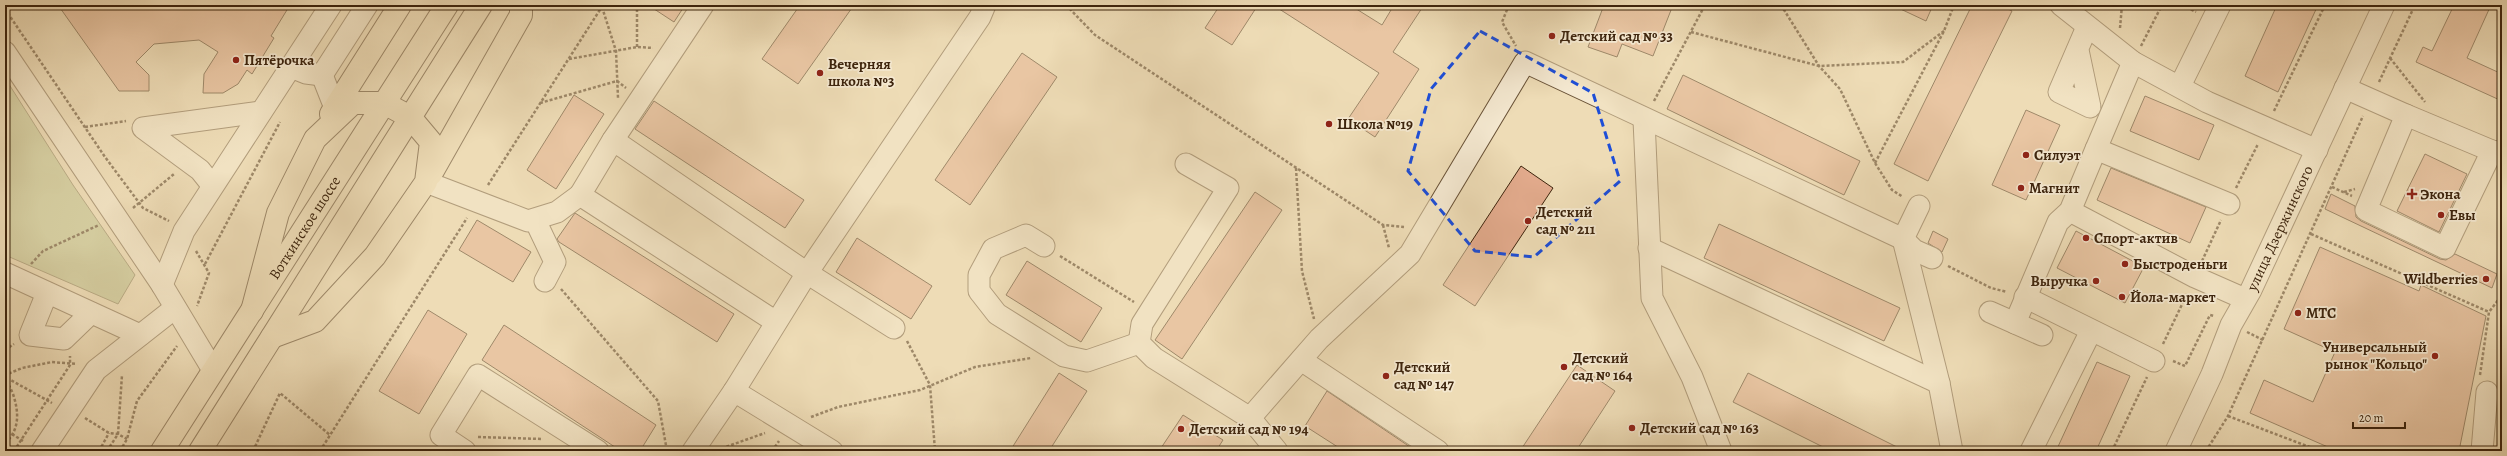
<svg xmlns="http://www.w3.org/2000/svg" width="2507" height="456" viewBox="0 0 2507 456" font-family="Alegreya,serif">
  <style>
    .green { fill: #bac08c; stroke: #7c724c }
    .building { fill: #e3ab8d; stroke: #3d240d }
    .lines { fill: none; stroke-linecap: round; stroke-linejoin: round }
    .minor-casing { stroke: #695237; stroke-width: 23 }
    .major-casing { stroke: #3d240d; stroke-width: 24 }
    .path { stroke: #3d240d; stroke-width: 2.5; stroke-dasharray: 3 2; stroke-linecap: butt }
    .minor { stroke: #f4e8d0; stroke-width: 21 }
    .major { stroke: #eedcb6; stroke-width: 22 }
    .marked { fill: none; stroke: #1d4ed8; stroke-width: 3; stroke-dasharray: 8 5; stroke-linejoin: round }
    .poi-dot { fill: #8f2418; stroke: #f4e8d0; stroke-width: 1.5 }
    .labels { text-anchor: middle; dominant-baseline: central; stroke-width: 3.5; stroke-linejoin: round; paint-order: stroke }
    .poi-label { font-size: 15px; font-weight: bold; fill: #3d240d; stroke: #f4e8d0; text-anchor: start }
    .street-label { font-size: 15px; fill: #3d240d; stroke: #f4e8d0 }
  </style>
  <rect width="100%" height="100%" fill="#eedcb6"/>
  <filter id="stains"><feTurbulence type="fractalNoise" baseFrequency=".005" numOctaves="4"/><feColorMatrix values="0 0 0 0 .2 0 0 0 0 .09 0 0 0 0 .02 0 0 0 .5 -.17"/></filter>
  <radialGradient id="worn" r=".72"><stop offset=".6" stop-color="#630" stop-opacity="0"/><stop offset="1" stop-color="#630" stop-opacity=".3"/></radialGradient>
  <polygon class="green" points="5,78 73,185 135,275 118,304 5,255"/>
  <g class="building">
    <polygon points="58,5 290,5 271,36 274,38 252,74 247,70 238,84 223,93 203,93 204,74 218,52 199,40 154,44 136,62 149,75 149,91 119,91"/>
    <polygon points="648,5 685,5 674,22"/>
    <polygon points="800,5 854,5 798,84 762,59"/>
    <polygon points="1220,5 1258,5 1232,45 1205,28"/>
    <polygon points="1273,5 1350,5 1382,25 1394,5 1424,5 1393,52 1419,69 1375,137 1348,119 1379,73"/>
    <polygon points="1604,5 1624,9 1625,5 1673,5 1653,56 1622,44 1617,57 1588,47"/>
    <polygon points="1892,5 1933,5 1926,21"/>
    <polygon points="1972,5 2000,5 2012,11 1928,181 1894,164"/>
    <polygon points="2277,5 2318,5 2278,92 2245,76"/>
    <polygon points="2454,5 2491,5 2467,58 2502,74 2502,101 2416,62 2423,47 2432,51"/>
    <polygon points="1022,53 1057,77 970,205 935,180"/>
    <polygon points="1683,75 1860,161 1844,195 1667,109"/>
    <polygon points="574,95 604,114 556,189 527,170"/>
    <polygon points="2145,96 2214,125 2199,160 2130,131"/>
    <polygon points="654,101 804,200 785,228 635,129"/>
    <polygon points="2026,110 2060,125 2026,200 1992,185"/>
    <polygon points="2425,154 2467,174 2439,232 2397,211"/>
    <polygon points="1521,166 1553,188 1475,306 1443,285"/>
    <polygon points="2111,168 2206,207 2190,243 2097,200"/>
    <polygon points="1255,192 1282,210 1182,359 1155,340"/>
    <polygon points="2331,194 2355,206 2356,217 2361,221 2440,259 2446,260 2455,254 2497,274 2492,288 2325,209"/>
    <polygon points="575,213 734,314 717,342 559,242 557,239"/>
    <polygon points="477,220 531,252 513,282 459,250"/>
    <polygon points="1719,224 1900,308 1884,341 1704,258"/>
    <polygon points="1933,231 1948,239 1942,252 1928,243"/>
    <polygon points="2076,231 2144,267 2125,303 2057,268"/>
    <polygon points="857,238 932,286 911,319 836,272"/>
    <polygon points="2320,247 2419,291 2421,285 2486,316 2459,451 2337,451 2250,413 2264,380 2313,402 2335,352 2284,329"/>
    <polygon points="1027,261 1102,308 1081,342 1006,295"/>
    <polygon points="428,310 467,334 419,414 379,391"/>
    <polygon points="504,325 656,425 640,451 621,451 482,360"/>
    <polygon points="2097,362 2130,376 2096,451 2056,451"/>
    <polygon points="1577,365 1615,391 1576,451 1520,451"/>
    <polygon points="1059,373 1087,391 1049,451 1010,451"/>
    <polygon points="1748,373 1905,451 1831,451 1733,402"/>
    <polygon points="1327,391 1416,451 1344,451 1305,426"/>
    <polygon points="1183,415 1223,440 1216,451 1159,451"/>
  </g>
  <g class="lines">
    <g class="minor-casing">
      <g id="minor">
        <polyline points="2061,5 2133,62 2207,102 2317,150"/>
        <polyline points="2078,50 2090,107 2059,92 2087,27"/>
        <polyline points="5,52 162,285 213,370"/>
        <polyline points="291,67 306,73 322,75 367,5"/>
        <polyline points="322,75 335,108"/>
        <polyline points="2180,86 2220,5"/>
        <polyline points="2345,88 2406,115 2366,210 2445,248 2492,151 2502,153"/>
        <polyline points="2406,115 2492,151"/>
        <polyline points="1644,120 1652,298 1692,377 1721,451"/>
        <polyline points="613,140 703,5"/>
        <polyline points="2096,149 2133,62"/>
        <polyline points="1186,164 1228,188 1142,324 1139,343 1154,358 1250,418 1277,451"/>
        <polyline points="426,182 528,221 557,212 580,195"/>
        <polyline points="212,185 200,170 143,128 261,112"/>
        <polyline points="1919,206 1903,239 1939,383 1952,451"/>
        <polyline points="2070,211 2195,277 2245,299"/>
        <polyline points="535,220 555,262 545,281"/>
        <polyline points="1044,246 1026,235 993,249 979,275 979,291 997,314 1064,356 1087,361 1139,343"/>
        <polyline points="1649,248 1939,383"/>
        <polyline points="5,273 140,335"/>
        <polyline points="162,285 184,231 331,5"/>
        <polyline points="47,293 30,335 64,339 91,313"/>
        <polyline points="2025,297 2154,361"/>
        <polyline points="1990,312 2042,335"/>
        <polyline points="776,322 580,195 613,140 807,273 894,328"/>
        <polyline points="2015,323 2058,222 2070,211 2096,149 2229,204"/>
        <polyline points="1301,360 1438,451"/>
        <polyline points="734,391 832,451"/>
        <polyline points="1250,418 1319,339 1410,254 1525,62 1903,239 1914,250 1932,258"/>
        <polyline points="42,451 96,370 175,308"/>
        <polyline points="465,451 441,435 478,375 598,451"/>
        <polyline points="693,451 734,391 807,273 980,17 985,5"/>
        <polyline points="2031,451 2091,331"/>
        <path id="s1" d="M2176,451L2212,374L2231,325L2251,290L2384,5"/>
        <polyline points="2482,451 2487,392"/>
      </g>
    </g>
    <g class="major-casing">
      <g id="major">
        <polyline points="331,114 400,5"/>
        <polyline points="431,174 521,15 521,5"/>
        <polyline points="252,311 278,213 315,139 353,103 384,103 410,117 431,142 426,182 375,256 315,321 272,337"/>
        <path id="s2" d="M162,451L447,5"/>
        <polyline points="200,451 481,5"/>
      </g>
    </g>
    <g class="path">
      <polyline points="1066,5 1095,35 1383,225 1404,227"/>
      <polyline points="1509,5 1502,22 1516,46"/>
      <polyline points="1781,5 1819,66 1840,89 1875,163 1892,190 1903,197"/>
      <polyline points="2182,5 2196,12"/>
      <polyline points="602,7 616,51 618,98"/>
      <polyline points="5,9 105,157 143,208 169,221"/>
      <polyline points="2120,28 2122,5"/>
      <polyline points="1691,32 1819,66 1903,62 1944,31"/>
      <polyline points="2141,46 2162,5"/>
      <polyline points="637,47 637,10"/>
      <polyline points="2390,58 2425,102"/>
      <polyline points="569,59 637,47 653,48"/>
      <polyline points="2379,82 2415,5"/>
      <polyline points="1654,101 1705,5"/>
      <polyline points="540,103 617,81 626,88"/>
      <polyline points="2274,111 2325,5"/>
      <polyline points="85,127 126,121"/>
      <polyline points="1875,163 1944,31 1954,5"/>
      <polyline points="1296,168 1302,271 1314,319"/>
      <polyline points="488,185 603,5"/>
      <polyline points="2332,187 2352,196"/>
      <polyline points="2236,188 2258,144"/>
      <polyline points="2344,192 2355,189"/>
      <polyline points="133,208 174,174"/>
      <polyline points="1383,225 1389,248"/>
      <polyline points="2311,234 2489,312"/>
      <polyline points="196,251 209,273 197,306"/>
      <polyline points="1060,256 1134,302"/>
      <polyline points="2202,261 2221,220"/>
      <polyline points="31,264 43,251 99,225"/>
      <polyline points="205,264 280,122"/>
      <polyline points="1948,266 1991,288 2007,292"/>
      <polyline points="561,289 658,401 667,451"/>
      <polyline points="2247,332 2263,340"/>
      <polyline points="907,341 930,385 935,451"/>
      <polyline points="2163,344 2187,294"/>
      <polyline points="5,350 14,344"/>
      <polyline points="2173,361 2185,366 2210,315 2214,316"/>
      <polyline points="5,365 8,374"/>
      <polyline points="2480,375 2489,312 2502,295"/>
      <polyline points="7,378 52,403"/>
      <polyline points="2228,416 2320,451"/>
      <polyline points="811,417 838,407 920,390 975,367 1031,358"/>
      <polyline points="85,418 109,433 118,434 127,439"/>
      <polyline points="12,434 23,441"/>
      <polyline points="478,437 543,439"/>
      <path d="M5,443C20,430 19,412 13,394C10,386 6,383 8,374L22,368L52,362L77,364"/>
      <polyline points="717,450 765,433"/>
      <polyline points="14,451 70,365 70,356"/>
      <polyline points="99,451 109,433"/>
      <polyline points="107,451 118,434 122,375"/>
      <polyline points="120,451 127,439 137,401 177,346"/>
      <polyline points="253,451 280,393 330,435"/>
      <polyline points="320,451 467,218"/>
      <polyline points="772,451 779,441"/>
      <polyline points="2112,451 2147,377"/>
      <polyline points="2206,451 2228,416 2363,116"/>
    </g>
    <use href="#minor" class="minor"/>
    <use href="#major" class="major"/>
  </g>
  <path d="M0 0H2507V456H0ZM1480,31L1593,93L1620,181L1534,257L1475,251L1408,171L1431,89Z" fill="#eedcb6" fill-opacity=".55" fill-rule="evenodd"/>
  <path class="marked" d="M1480,31L1593,93L1620,181L1534,257L1475,251L1408,171L1431,89Z"/>
  <g class="poi-dot">
    <circle cx="1552" cy="36" r="4"/>
    <circle cx="236" cy="60" r="4"/>
    <circle cx="820" cy="73" r="4"/>
    <circle cx="1329" cy="124" r="4"/>
    <circle cx="2026" cy="155" r="4"/>
    <circle cx="2021" cy="188" r="4"/>
    <path d="M2410 188h4v4h4v4h-4v4h-4v-4h-4v-4h4z"/>
    <circle cx="2441" cy="215" r="4"/>
    <circle cx="1528" cy="221" r="4"/>
    <circle cx="2086" cy="238" r="4"/>
    <circle cx="2125" cy="264" r="4"/>
    <circle cx="2486" cy="279" r="4"/>
    <circle cx="2096" cy="281" r="4"/>
    <circle cx="2122" cy="297" r="4"/>
    <circle cx="2298" cy="313" r="4"/>
    <circle cx="2435" cy="356" r="4"/>
    <circle cx="1564" cy="367" r="4"/>
    <circle cx="1386" cy="376" r="4"/>
    <circle cx="1632" cy="428" r="4"/>
    <circle cx="1181" cy="429" r="4"/>
  </g>
  <g class="labels">
    <g class="poi-label">
      <text x="1560" y="36">Детский сад № 33</text>
      <text x="244" y="60">Пятёрочка</text>
      <text x="828" y="64">Вечерняя<tspan x="828" dy="17">школа №3</tspan></text>
      <text x="1337" y="124">Школа №19</text>
      <text x="2034" y="155">Силуэт</text>
      <text x="2029" y="188">Магнит</text>
      <text x="2420" y="194">Экона</text>
      <text x="1536" y="212">Детский<tspan x="1536" dy="17">сад № 211</tspan></text>
      <text x="2449" y="215">Евы</text>
      <text x="2094" y="238">Спорт-актив</text>
      <text x="2133" y="264">Быстроденьги</text>
      <text x="2478" y="279" text-anchor="end">Wildberries</text>
      <text x="2088" y="281" text-anchor="end">Выручка</text>
      <text x="2130" y="297">Йола-маркет</text>
      <text x="2306" y="313">МТС</text>
      <text x="2427" y="347" text-anchor="end">Универсальный<tspan x="2427" dy="17">рынок "Кольцо"</tspan></text>
      <text x="1572" y="358">Детский<tspan x="1572" dy="17">сад № 164</tspan></text>
      <text x="1394" y="367">Детский<tspan x="1394" dy="17">сад № 147</tspan></text>
      <text x="1640" y="428">Детский сад № 163</text>
      <text x="1189" y="429">Детский сад № 194</text>
    </g>
    <g class="street-label">
      <text stroke="none"><textPath href="#s2" startOffset="265">Воткинское шоссе</textPath></text>
      <text stroke="none"><textPath href="#s1" startOffset="246">улица Дзержинского</textPath></text>
    </g>
  </g>
  <rect width="2507" height="456" fill="none" stroke="#eedcb6" stroke-width="20"/>
  <rect x="6" y="6" width="2495" height="444" fill="none" stroke="#3d240d" stroke-width="2"/>
  <rect x="10" y="10" width="2487" height="436" fill="none" stroke="#3d240d"/>
  <path d="M2353 422v6h52v-6" fill="none" stroke="#3d240d" stroke-width="2"/>
  <text x="2359" y="422" font-size="12" fill="#3d240d" stroke="#f4e8d0" stroke-width="3" paint-order="stroke">20 m</text>
  <rect width="100%" height="100%" filter="url(#stains)"/>
  <rect width="100%" height="100%" fill="url(#worn)"/>
</svg>
